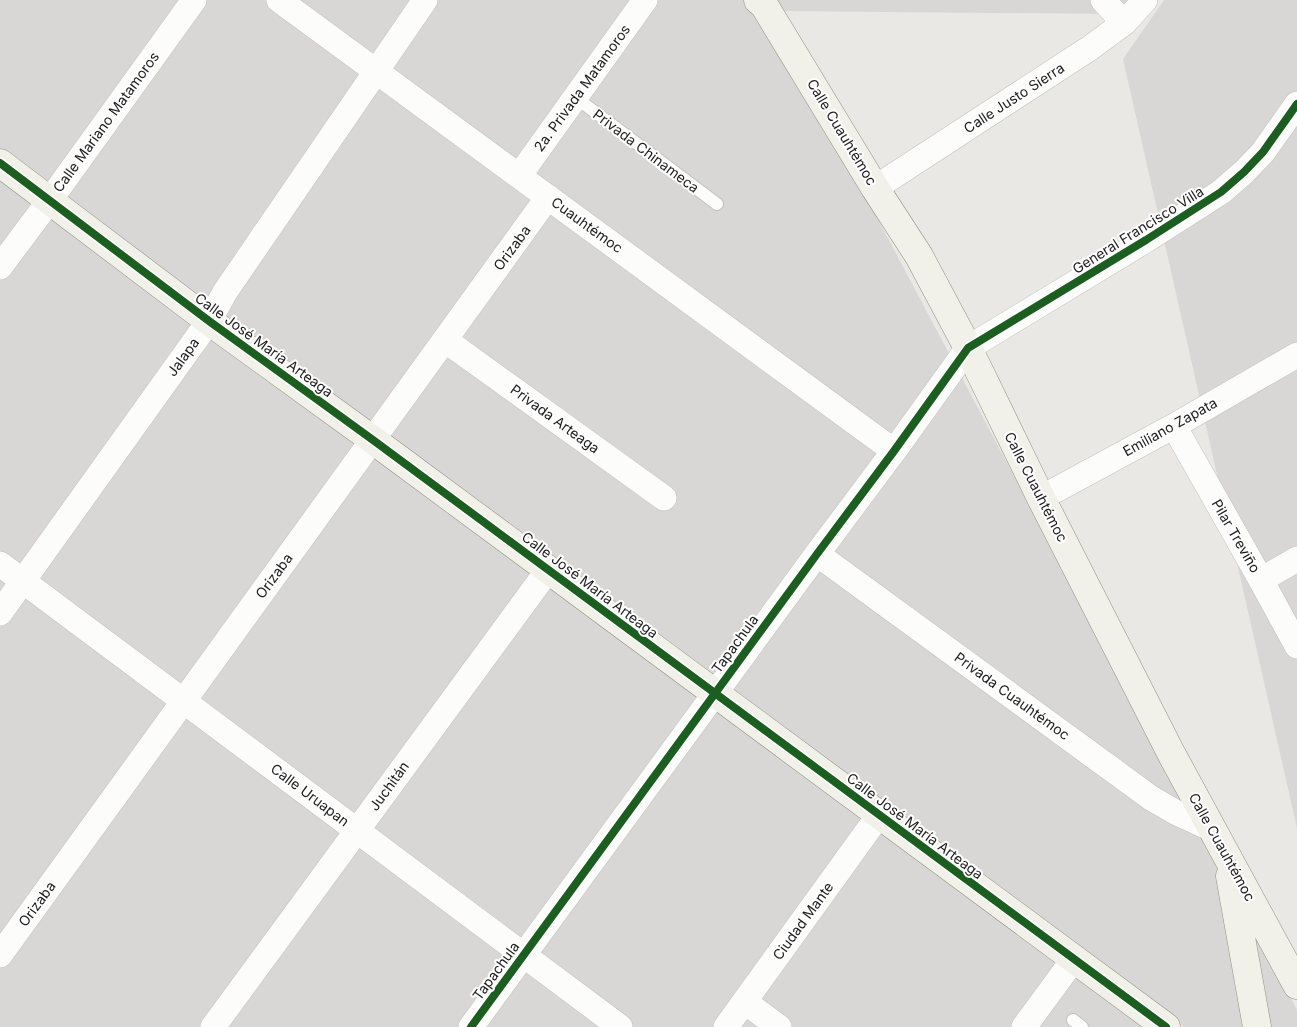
<svg xmlns="http://www.w3.org/2000/svg" width="1297" height="1027" font-family="Inter,sans-serif">
<style>
.residential{fill:#d8d7d5}
.lines{fill:none;stroke-linecap:round;stroke-linejoin:round}
.lane-casing{stroke:#c2c2c0;stroke-width:14}
.street-casing{stroke:#c2c2c0;stroke-width:26}
.secondary-casing{stroke:#8f917e;stroke-width:29}
.lane{stroke:#fcfcfb;stroke-width:12}
.street{stroke:#fcfcfb;stroke-width:25}
.secondary{stroke:#f1f1e9;stroke-width:28}
.cycleway-casing{stroke:#fff;stroke-width:11}
.cycleway{stroke:#1b5e20;stroke-width:8}
.labels{text-anchor:middle;stroke-width:4;stroke-linejoin:round;paint-order:stroke}
.street-label{font-size:14px;fill:#1b1b1b;stroke:#fff}
</style>
<rect width="100%" height="100%" fill="#e9e8e4"/>
<!-- residential -->
<path class="residential" d="M 0,0 L 751,0 L 777,29 L 1297,1010 L 1297,1027 L 1184,1027 L 0,156 Z
M 770,0 L 1128,0 L 1116,14 L 780,11 Z
M 1164,0 L 1297,0 L 1297,828 L 1123,59 Z
M 0,172 L 1166,1027 L 0,1027 Z"/>
<g class="lines">
<!-- lane casing -->
<g class="lane-casing">
<path id="lane" d="M 575,97 L 717,204
M 1073,1020 L 1082,1027"/>
</g>
<!-- street casing -->
<g class="street-casing">
<path id="street" d="M 279,0 L 894,451
M 1103,0 L 1124,23
M 519,176 L 645,0
M 875,188 L 1090,48 L 1124,23 L 1145,0
M 0,267 L 50,200 L 194,0
M 445,340 L 664,498
M 1174,426 L 1261,580 L 1297,646
M 1041,498 L 1174,426 L 1297,355
M 817,554 L 1151,798 L 1177,813 L 1212,829
M 0,564 L 620,1027
M 1261,580 L 1297,559
M 0,613 L 209,321 L 225,292 L 425,0
M 0,955 L 548,197
M 745,1002 L 779,1027
M 213,1027 L 548,570
M 471,1027 L 817,554 L 894,451 L 968,348 L 1146,240 L 1221,192 L 1244,172 L 1263,152 L 1297,104
M 726,1027 L 879,815
M 1024,1027 L 1074,959"/>
</g>
<!-- secondary casing -->
<g class="secondary-casing">
<path id="secondary" d="M 758,0 L 764,5 L 875,188 L 919,256 L 968,348 L 1041,498 L 1172,755 L 1297,985
M 0,163 L 209,321 L 373,440 L 1166,1027
M 1230,876 L 1257,1027"/>
</g>
<!-- lane -->
<use href="#lane" class="lane"/>
<!-- street -->
<use href="#street" class="street"/>
<!-- secondary -->
<use href="#secondary" class="secondary"/>
<!-- cycleway casing -->
<g class="cycleway-casing">
<path id="cycleway" d="M 0,163 L 209,321 L 373,440 L 1166,1027
M 471,1027 L 817,554 L 894,451 L 968,348 L 1146,240 L 1221,192 L 1244,172 L 1263,152 L 1297,104"/>
</g>
<!-- cycleway -->
<use href="#cycleway" class="cycleway"/>
</g>
<g class="labels">
<!-- street labels -->
<g class="street-label">
<text transform="translate(582 88) rotate(-54)" y="5">2a. Privada Matamoros</text>
<text transform="translate(1014 98) rotate(-33)" y="5">Calle Justo Sierra</text>
<text transform="translate(106 122) rotate(-54)" y="5">Calle Mariano Matamoros</text>
<text transform="translate(842 132) rotate(59)" y="5">Calle Cuauhtémoc</text>
<text transform="translate(646 151) rotate(37)" y="5">Privada Chinameca</text>
<text transform="translate(587 225) rotate(36)" y="5">Cuauhtémoc</text>
<text transform="translate(1138 230) rotate(-32)" y="5">General Francisco Villa</text>
<text transform="translate(512 248) rotate(-54)" y="5">Orizaba</text>
<text transform="translate(264 345) rotate(36)" y="5">Calle José María Arteaga</text>
<text transform="translate(183 357) rotate(-54)" y="5">Jalapa</text>
<text transform="translate(555 419) rotate(36)" y="5">Privada Arteaga</text>
<text transform="translate(1170 427) rotate(-29)" y="5">Emiliano Zapata</text>
<text transform="translate(1036 487) rotate(63)" y="5">Calle Cuauhtémoc</text>
<text transform="translate(1236 536) rotate(60)" y="5">Pilar Treviño</text>
<text transform="translate(274 576) rotate(-54)" y="5">Orizaba</text>
<text transform="translate(590 585) rotate(37)" y="5">Calle José María Arteaga</text>
<text transform="translate(735 644) rotate(-54)" y="5">Tapachula</text>
<text transform="translate(1012 696) rotate(36)" y="5">Privada Cuauhtémoc</text>
<text transform="translate(389 786) rotate(-54)" y="5">Juchitán</text>
<text transform="translate(310 795) rotate(37)" y="5">Calle Uruapan</text>
<text transform="translate(915 826) rotate(37)" y="5">Calle José María Arteaga</text>
<text transform="translate(1222 847) rotate(61)" y="5">Calle Cuauhtémoc</text>
<text transform="translate(37 904) rotate(-54)" y="5">Orizaba</text>
<text transform="translate(803 921) rotate(-54)" y="5">Ciudad Mante</text>
<text transform="translate(496 971) rotate(-54)" y="5">Tapachula</text>
</g>
</g>
</svg>
